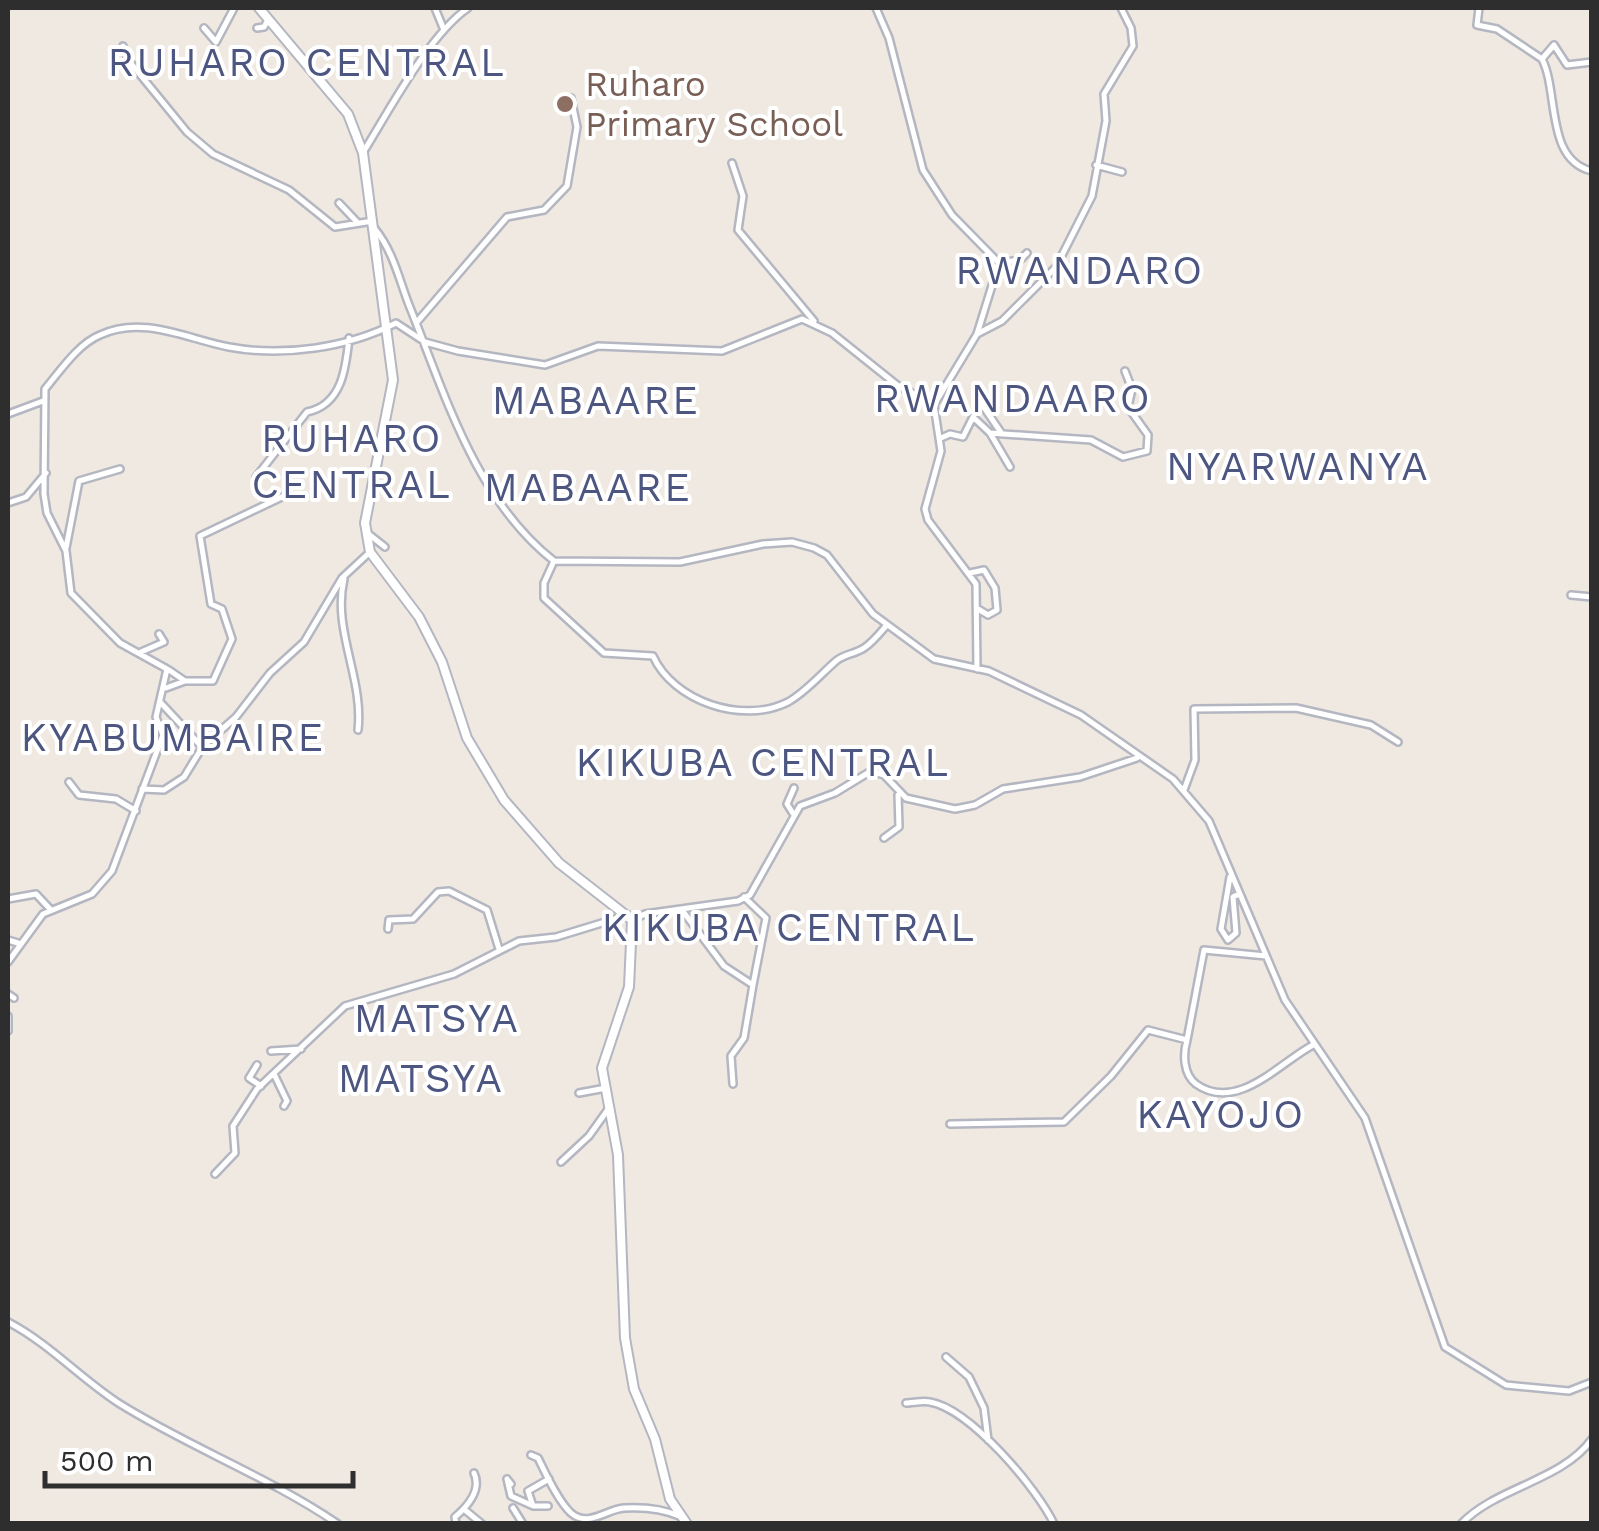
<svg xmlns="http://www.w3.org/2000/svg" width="1599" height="1531" font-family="'Work Sans',sans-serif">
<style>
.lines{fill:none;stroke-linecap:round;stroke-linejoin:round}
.street-casing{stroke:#b4b7c1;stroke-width:10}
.secondary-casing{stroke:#b4b7c1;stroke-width:12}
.street{stroke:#fff;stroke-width:5}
.secondary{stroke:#fff;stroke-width:8}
.education-dot{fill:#8d6e63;stroke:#fff;stroke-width:4}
.labels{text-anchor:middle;stroke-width:8;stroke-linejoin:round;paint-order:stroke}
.education-label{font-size:35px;fill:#785e54;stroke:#fff;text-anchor:start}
.quarter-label{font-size:40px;letter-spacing:2.5px;fill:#4d5680;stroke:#fff}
</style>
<rect width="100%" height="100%" fill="#efe9e1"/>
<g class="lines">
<!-- street casing -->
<g class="street-casing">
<path id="street" d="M 435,8 L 444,30
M 876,8 L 889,38 L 923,170 L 952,215 L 999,263 L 977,334 L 934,405
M 1479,8 L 1477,25 L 1497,29 L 1542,59 C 1559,92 1545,160 1592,171
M 204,28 L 216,42 L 234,8
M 257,28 L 264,27 L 268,20
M 123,46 L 129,61 L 187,132 L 213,154 L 289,190 L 335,227 L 373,221
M 1542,59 L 1554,45 L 1567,65 L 1592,62
M 364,151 C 390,109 429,35 468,8
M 732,163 L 743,196 L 738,230 L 814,321
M 1096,165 L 1122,172
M 339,203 L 357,222
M 375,229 C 393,251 399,279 409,305 C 445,394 475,499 554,561 L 680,562 L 763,544 L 792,542 L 814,548 L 827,555 L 873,614 L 934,659 L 989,671 L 1081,715 L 1173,779 L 1209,821 L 1285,1000 L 1365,1118 L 1445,1347 L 1506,1385 L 1569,1391 L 1592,1382
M 999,263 L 1020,260 L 1027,253
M 417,322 L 507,217 L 544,210 L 567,186 L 577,127 L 571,98
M 977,334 L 1002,321 L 1056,267 L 1092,196 L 1106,121 L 1104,94 L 1133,46 L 1131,28 L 1121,8
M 979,400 L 1002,434
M 8,414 L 43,401
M 990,433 L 1010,467
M 941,438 L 950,434 L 963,437 L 973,417 L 990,433 L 1091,440 L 1123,457 L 1147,451 L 1148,435 L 1128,407 L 1132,389 L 1125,371
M 256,477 L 307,412 C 342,405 346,368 349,338
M 8,503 L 26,497 L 46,473
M 366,532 L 385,547
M 66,548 L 79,481 L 120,469
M 554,561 L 544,583 L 544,598 L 604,653 L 653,656 C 673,701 742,725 788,702 C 806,692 821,674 836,661 C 844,654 855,654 864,648 C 872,643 880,633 886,626
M 970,573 L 984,570 L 995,588 L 997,610 L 988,615 L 978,609
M 344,579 C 332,630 364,679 358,730
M 1571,595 L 1592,597
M 141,652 L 164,642 L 159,634
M 169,670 L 185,681 L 213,681 L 232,639 L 222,609 L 211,604 L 200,536 L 286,495
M 166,688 L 185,681
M 161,703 L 202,747
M 69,782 L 79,795 L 116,799 L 136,811
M 794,788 L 787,804 L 794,815
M 142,789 L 164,790 L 184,777 L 203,746 L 236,717 L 270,673 L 304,642 L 342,578 L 370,552
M 1184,790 L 1195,760 L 1194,709 L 1296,708 L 1371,725 L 1398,742
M 884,838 L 899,827 L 898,795
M 1230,877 L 1221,929 L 1228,940 L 1236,933 L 1233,897 L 1239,894
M 744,897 L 766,918 L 753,985
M 8,899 L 36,894 L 50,909
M 682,910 L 724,966 L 753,985 L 744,1038 L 731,1056 L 733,1084
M 632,920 L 645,914 L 738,901 L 750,895 L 800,806 L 835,793 L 871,771 L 884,775 L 906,798 L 955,809 L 975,805 L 1003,789 L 1080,777 L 1137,758
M 388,929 L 389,920 L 413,919 L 438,892 L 449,891 L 487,910 L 499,949
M 8,940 L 18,943
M 8,962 L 43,914 L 92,894 L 112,871 L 163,735 L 156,717 L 167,669 L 120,643 L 71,593 L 66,551 L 47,513 L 44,494 L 45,389 C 60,371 78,344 100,335 C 143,315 187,339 229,347 C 283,357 347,348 396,323 L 425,342 L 458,351 L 545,365 L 598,346 L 722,351 L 802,319 L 832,333 L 897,385 L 934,405 L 941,451 L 925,509 L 928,520 L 976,584 L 977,669
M 8,994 L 14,998
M 8,1016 L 8,1031
M 1187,1040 C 1183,1054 1183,1074 1196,1084 C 1237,1113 1279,1063 1313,1045
M 271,1051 L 301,1049
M 257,1065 L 249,1078 L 261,1086
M 274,1074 L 287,1101 L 284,1106
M 579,1093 L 606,1088
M 950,1124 L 1064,1122 L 1111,1076 L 1148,1030 L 1187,1040 L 1204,950 L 1266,956
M 561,1162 L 589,1136 L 609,1108
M 215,1174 L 235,1153 L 233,1126 L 257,1089 L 345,1006 L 454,974 L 519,941 L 556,937 L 628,915
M 8,1322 C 50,1344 81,1379 120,1404 C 191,1448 269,1477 338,1524
M 946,1357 L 969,1377 L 984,1408 L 988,1440
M 906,1403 C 913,1403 923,1400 930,1402 C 970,1409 1037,1488 1054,1524
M 531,1455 L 538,1458 C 546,1474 558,1501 571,1513 C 588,1528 607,1509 624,1508 C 642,1507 663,1509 679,1516
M 511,1484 L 507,1479 L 511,1496 L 531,1505
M 548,1506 L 533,1506 L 528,1491 L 549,1479
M 513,1508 L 523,1524
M 465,1510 L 482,1524
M 456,1524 L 455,1517 C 467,1507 482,1490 474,1473
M 1461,1524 C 1496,1487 1562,1481 1592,1439"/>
</g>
<!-- secondary casing -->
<g class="secondary-casing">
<path id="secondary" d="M 259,8 L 348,114 L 363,153 L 393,380 L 365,523 L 370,552 L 419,617 L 442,662 L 467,738 L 504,800 L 559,863 L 632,920 L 629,987 L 602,1068 L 618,1155 L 625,1338 L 634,1389 L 655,1439 L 670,1499 L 687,1524"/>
</g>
<!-- street -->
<use href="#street" class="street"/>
<!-- secondary -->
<use href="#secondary" class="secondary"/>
</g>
<!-- markers -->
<circle class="education-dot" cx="565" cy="104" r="10"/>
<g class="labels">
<!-- education labels -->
<g class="education-label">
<text x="585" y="96">Ruharo<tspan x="585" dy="40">Primary School</tspan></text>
</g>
<!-- quarter labels -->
<g class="quarter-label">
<text x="307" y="76">RUHARO CENTRAL</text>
<text x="1080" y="284">RWANDARO</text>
<text x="1013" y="412">RWANDAARO</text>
<text x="596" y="414">MABAARE</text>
<text x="352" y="452">RUHARO<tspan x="352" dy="46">CENTRAL</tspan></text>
<text x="1298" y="480">NYARWANYA</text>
<text x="588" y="501">MABAARE</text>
<text x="173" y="751">KYABUMBAIRE</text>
<text x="763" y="776">KIKUBA CENTRAL</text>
<text x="789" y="941">KIKUBA CENTRAL</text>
<text x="437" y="1032">MATSYA</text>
<text x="421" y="1092">MATSYA</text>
<text x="1221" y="1128">KAYOJO</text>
</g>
</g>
<!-- border -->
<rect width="1599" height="1531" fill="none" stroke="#2e2e2e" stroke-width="20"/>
<!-- scale -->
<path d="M45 1471v15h308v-15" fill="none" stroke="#2e2e2e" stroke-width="5"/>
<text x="60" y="1471" font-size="30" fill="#2e2e2e" stroke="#ffffff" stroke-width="8" paint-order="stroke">500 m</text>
</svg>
